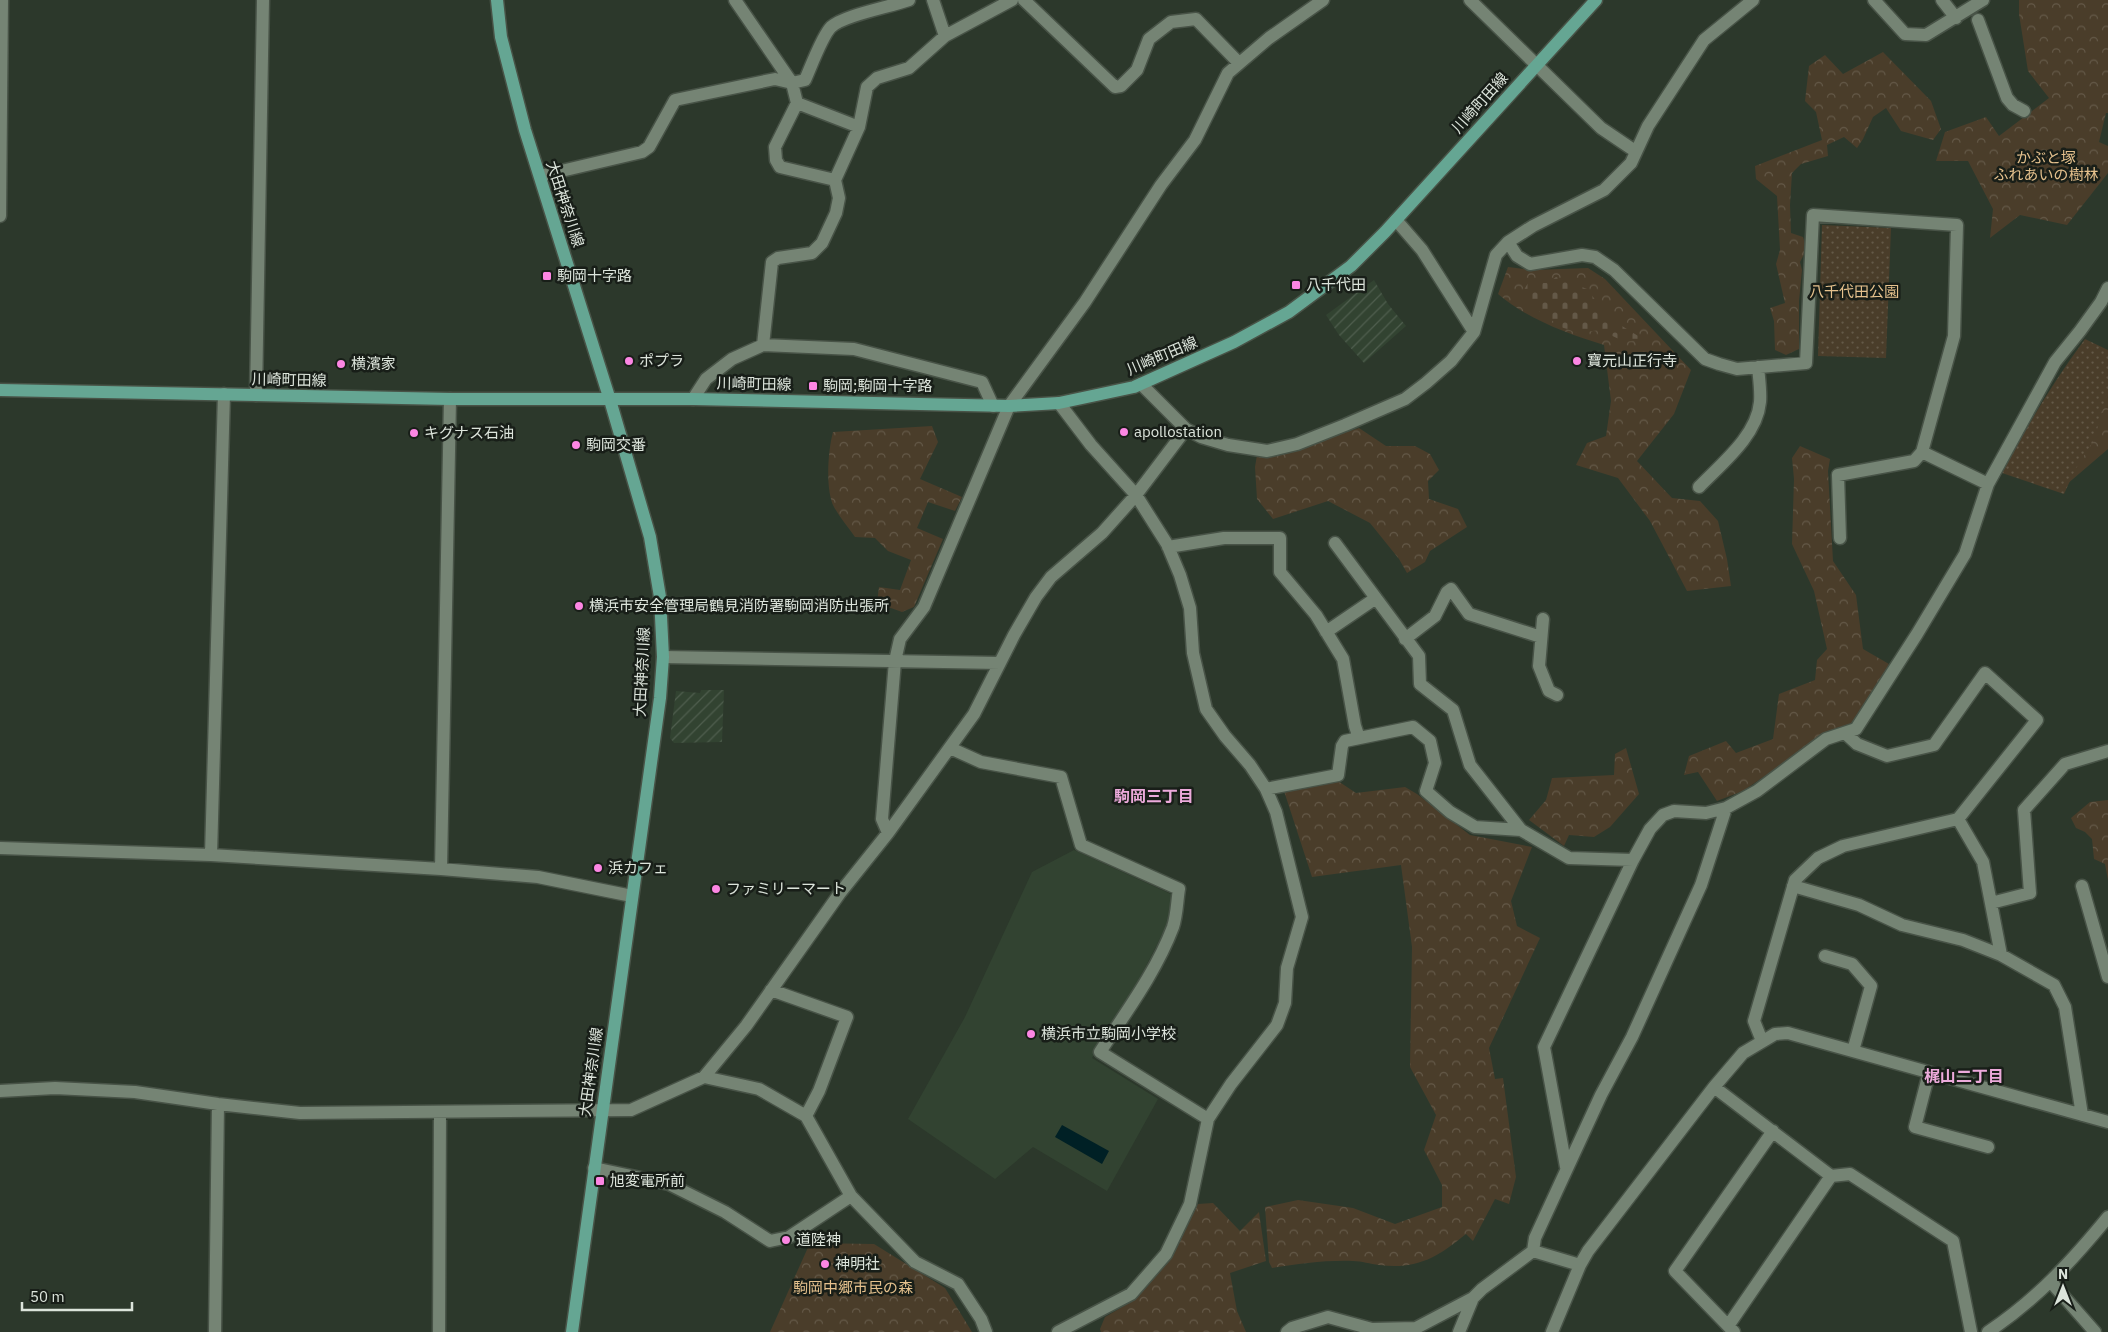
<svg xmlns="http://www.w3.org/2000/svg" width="2108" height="1332" font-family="'IBM Plex Sans','Noto Sans JP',sans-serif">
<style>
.built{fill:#324331}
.industrial{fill:url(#industrial-furrows)}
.forest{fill:url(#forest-crowns)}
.cemetery{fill:url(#cemetery-stones)}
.park{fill:url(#park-dots)}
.water{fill:#002025}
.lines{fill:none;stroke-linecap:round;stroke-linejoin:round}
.minor-casing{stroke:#485347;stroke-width:15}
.major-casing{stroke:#485347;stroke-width:15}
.minor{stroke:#758474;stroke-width:12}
.major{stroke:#65a693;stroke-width:12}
.poi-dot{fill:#fc86e3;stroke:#181e18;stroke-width:2}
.labels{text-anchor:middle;stroke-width:5;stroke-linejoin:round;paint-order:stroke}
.street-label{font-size:15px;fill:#dce4db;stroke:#181e18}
.park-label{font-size:15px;fill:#e5c18d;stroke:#181e18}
.poi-label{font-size:15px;fill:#dce4db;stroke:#181e18;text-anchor:start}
.neighbourhood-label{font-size:16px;font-weight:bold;fill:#ecaadb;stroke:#181e18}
</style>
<defs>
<pattern id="industrial-furrows" width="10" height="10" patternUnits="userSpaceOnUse" patternTransform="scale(1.25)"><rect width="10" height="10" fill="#324331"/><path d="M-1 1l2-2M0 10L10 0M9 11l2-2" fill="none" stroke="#4f5e4e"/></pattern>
<pattern id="forest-crowns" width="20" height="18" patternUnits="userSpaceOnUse" patternTransform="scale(1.25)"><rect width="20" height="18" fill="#4a3d2a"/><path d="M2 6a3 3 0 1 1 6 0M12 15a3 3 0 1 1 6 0" fill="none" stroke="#645948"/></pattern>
<pattern id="cemetery-stones" width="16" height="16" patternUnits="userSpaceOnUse" patternTransform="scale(1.25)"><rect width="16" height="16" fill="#4a3d2a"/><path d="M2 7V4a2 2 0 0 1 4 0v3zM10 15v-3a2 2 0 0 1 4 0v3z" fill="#645948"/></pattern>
<pattern id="park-dots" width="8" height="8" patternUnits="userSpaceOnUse" patternTransform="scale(1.25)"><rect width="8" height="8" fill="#4a3d2a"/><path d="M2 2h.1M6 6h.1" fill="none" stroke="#645948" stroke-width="1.8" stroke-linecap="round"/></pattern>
</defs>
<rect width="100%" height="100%" fill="#2c382b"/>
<!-- built -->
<path class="built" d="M 1074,850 L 1173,895 L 1167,925 L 1131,995 L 1092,1058 L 1158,1099 L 1107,1191 L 1033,1147 L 995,1179 L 908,1119 L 965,1017 L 1032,872 Z"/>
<!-- industrial -->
<path class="industrial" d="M 1374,280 L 1388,304 L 1406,326 L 1364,363 L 1339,335 L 1326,315 Z
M 701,690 L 724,690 L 722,742 L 674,743 L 670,738 L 676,691 L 700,693 Z"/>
<!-- forest -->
<path class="forest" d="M 2019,0 L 2108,0 L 2108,113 L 2106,113 L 2099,142 L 2108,146 L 2108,173 L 2067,225 L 2020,215 L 1990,238 L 1993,209 L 1968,161 L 1936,161 L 1945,132 L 1986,117 L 1999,136 L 2049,98 L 2028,71 L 2019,14 Z
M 1883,52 L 1931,101 L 1941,129 L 1933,140 L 1901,131 L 1886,108 L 1873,117 L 1863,139 L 1857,148 L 1844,137 L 1827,145 L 1828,156 L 1801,164 L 1792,173 L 1790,205 L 1791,233 L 1803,237 L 1807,249 L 1800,262 L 1802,270 L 1799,301 L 1799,349 L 1786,355 L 1775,350 L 1774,321 L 1770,308 L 1785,303 L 1776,264 L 1780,250 L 1777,196 L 1756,179 L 1755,166 L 1822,140 L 1816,112 L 1805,101 L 1809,66 L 1825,55 L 1843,74 Z
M 1508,267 L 1533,270 L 1588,268 L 1605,279 L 1691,370 L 1674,414 L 1637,461 L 1672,498 L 1700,501 L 1718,521 L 1727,559 L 1731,586 L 1687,591 L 1650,521 L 1618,478 L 1576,465 L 1587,443 L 1606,436 L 1611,401 L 1604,345 C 1568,334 1527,319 1498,294 Z
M 2108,368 L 2108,449 L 2066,485 Z
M 932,426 L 938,442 L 920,479 L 962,497 L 955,511 L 928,502 L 917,528 L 943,539 L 914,607 L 902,612 L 877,603 L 879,587 L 900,590 L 911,560 L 888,551 L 875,538 L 855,537 C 848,527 840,518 834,507 C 825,490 828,450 833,432 Z
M 1359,428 L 1386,446 L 1415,446 L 1430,454 L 1439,470 L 1428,481 L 1429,499 L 1458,509 L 1467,527 L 1430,551 L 1425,562 L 1407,573 L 1399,559 L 1370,523 L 1328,501 L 1273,519 L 1257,499 L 1255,467 L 1257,455 L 1270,457 Z
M 1800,446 L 1830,459 L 1828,471 L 1833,561 L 1856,595 L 1863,649 L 1889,664 L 1856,721 L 1824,735 L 1743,791 L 1717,801 L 1698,772 L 1684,775 L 1689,756 L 1726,741 L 1736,753 L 1773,739 L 1779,694 L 1815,680 L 1817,660 L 1827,649 L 1814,591 L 1792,544 L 1794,479 L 1792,458 Z
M 1626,748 L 1639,794 L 1610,827 L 1594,837 L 1569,835 L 1564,846 L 1529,820 L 1546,800 L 1552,778 L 1614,775 L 1615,754 Z
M 1338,781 L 1356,793 L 1405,787 L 1417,794 L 1470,835 L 1532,847 L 1511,901 L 1517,926 L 1540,938 L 1489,1048 L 1495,1079 L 1503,1078 L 1516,1177 L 1509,1204 L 1495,1199 L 1473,1241 L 1466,1234 C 1438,1257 1417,1270 1379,1265 C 1370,1264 1362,1261 1353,1261 C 1325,1260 1299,1264 1272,1268 L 1269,1262 L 1265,1207 L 1298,1200 L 1353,1208 L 1395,1224 L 1442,1207 L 1442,1185 L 1424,1150 L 1436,1115 L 1410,1067 L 1412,947 L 1401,865 L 1312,877 L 1284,791 Z
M 2108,800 L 2108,880 L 2105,864 L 2094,859 L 2092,839 L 2085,832 L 2076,828 L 2071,818 L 2090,802 Z
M 1213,1203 L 1240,1231 L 1259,1212 L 1266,1261 L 1230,1273 L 1237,1311 L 1246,1332 L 1101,1332 L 1100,1329 L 1105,1317 L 1136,1299 L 1172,1258 L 1198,1204 Z
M 810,1243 L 874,1244 L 945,1288 L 972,1332 L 770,1332 Z"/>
<!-- cemetery -->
<path class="cemetery" d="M 1556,277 L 1587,289 L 1609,318 L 1643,339 L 1625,342 L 1600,330 L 1578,333 L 1561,327 L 1520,297 L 1528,283 L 1548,283 Z"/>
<!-- park -->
<path class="park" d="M 1822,225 L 1891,228 L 1886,358 L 1818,356 Z
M 2085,339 L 2108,350 L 2108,391 L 2094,440 L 2075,470 L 2064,494 L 2002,473 C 2027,426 2053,382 2085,339 Z"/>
<!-- water -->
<path class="water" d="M 1062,1125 L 1109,1151 L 1102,1164 L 1055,1137 Z"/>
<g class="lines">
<!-- minor casing -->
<g class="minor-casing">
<path id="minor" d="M 735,0 L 792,83 L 797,103 L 859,127
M 933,0 L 945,36
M 1024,0 L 1115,87 L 1121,86 L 1137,70 L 1149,39 L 1171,22 L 1196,19 L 1238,62
M 1470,0 L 1601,128 L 1635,151
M 1874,0 L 1905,34 L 1926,35 L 1983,0
M 1942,0 L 1956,18
M 1978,20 L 2007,98 L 2013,105 L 2024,111
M 797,103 L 775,147 L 776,160 L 780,167 L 835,180
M 540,176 L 642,152 L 649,147 L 675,100 L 775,79 L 792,83 L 805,80 C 811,67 822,36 831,27 C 844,15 890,7 909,0
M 0,216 L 2,0
M 1396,220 L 1422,250 L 1474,332
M 1508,242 L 1517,256 L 1530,264 L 1582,255 L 1595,257 L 1614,270 L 1705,359 L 1719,364 L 1737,369 L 1806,363 L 1813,215 L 1957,225 L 1954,336 L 1922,452 L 1988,484
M 763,345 L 772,262 L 778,258 L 812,253 L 822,243 L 836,213 L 839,198 L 835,180 L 859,127 L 867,87 L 877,78 L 909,68 L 945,36 L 1012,0
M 256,395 L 263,0
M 693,399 L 706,379 L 732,359 L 763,345 L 854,349 L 982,382 L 993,406
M 1186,429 L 1201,437 L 1228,445 L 1267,451 L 1297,444 L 1345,425 L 1405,399 L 1426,383 L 1451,361 L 1474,332 L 1496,255 L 1508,242 L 1533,226 L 1604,190 L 1631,163 L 1648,126 L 1704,40 L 1753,0
M 1699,487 C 1721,464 1757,436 1760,402 C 1761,391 1759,378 1758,367
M 1840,538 L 1838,475 L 1914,461 L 1922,452
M 1335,543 L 1419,656 L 1420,684 L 1453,710 L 1470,765 L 1521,830
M 1168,547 L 1224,538 L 1280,538 L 1280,572 L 1316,615 L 1343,659 L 1355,726 L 1359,738
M 1543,619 L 1539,666 L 1549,691 L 1557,695
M 1326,632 L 1376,598
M 1405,639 L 1435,616 L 1447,592 L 1451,589 L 1469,614 L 1541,637
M 663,657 L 1000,663
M 950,748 L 981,762 L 1061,777 L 1081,845 L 1179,889 C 1177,901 1177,915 1173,927 C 1156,972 1126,1012 1100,1052 L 1208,1119
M 1266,789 L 1338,775 L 1342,746 L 1345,741 L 1413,727 L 1430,741 L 1435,763 L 1426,791 L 1450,812 L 1475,827 L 1521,830 L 1569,858 L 1633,860
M 1958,819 L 1983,862 L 2001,955 L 2054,985 L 2065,1007 L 2082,1115
M 888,833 L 882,819 L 895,661 L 900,639 L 924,607 L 1009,406 L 1085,302 L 1161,185 L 1195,140 L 1228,73 L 1269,38 L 1323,0
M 0,848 L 211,855 L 441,869 L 538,877 L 632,896
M 211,855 L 224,394
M 441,869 L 450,399
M 1793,886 L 1859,905 L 1902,925 L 1963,940 L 2001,955
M 2082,886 L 2108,977
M 1991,903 L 2030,893 L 2024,810 L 2065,764 L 2108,751
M 1825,956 L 1852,964 L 1871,986 L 1853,1051
M 771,990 L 847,1017 L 819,1091 L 806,1116
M 1762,1041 L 1754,1021 L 1795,880 L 1818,858 L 1843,846 L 1958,819 L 2037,720 L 1985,673 L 1934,745 L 1887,756 L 1857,744 L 1845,733
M 1929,1073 L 1915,1127 L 1988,1147
M 704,1077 L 759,1089 L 806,1116 L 851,1196 L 915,1262 L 958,1284 L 981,1319 L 986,1332
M 1714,1087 L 1831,1176 L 1850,1174 L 1953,1241 L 1971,1332
M 0,1091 L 55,1088 L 135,1092 L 218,1104 L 300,1113 L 631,1110 L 704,1077 L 746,1026 L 840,893 L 888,833 L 974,714 L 1014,635 L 1036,597 L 1051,577 L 1102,533 L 1136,495 L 1186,429 L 1141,384
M 1566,1167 L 1544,1047 L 1633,860 L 1650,829 L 1663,815 L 1674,811 L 1706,813 L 1726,808 L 1757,791 L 1826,739 L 1856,729 L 1917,634 L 1965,554 L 1988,484 L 2055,362 L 2080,331 L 2101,302 L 2108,288
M 594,1168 L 669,1184 L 725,1212 L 770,1241 L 789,1237 L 851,1196
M 1533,1251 L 1580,1265
M 2051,1282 L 2095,1332
M 1728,1326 L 1831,1176
M 215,1332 L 218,1104
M 439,1332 L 440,1113
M 1058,1332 L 1131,1294 L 1166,1254 L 1190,1204 L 1208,1119 L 1231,1084 L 1277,1025 L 1285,1003 L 1287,968 L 1302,917 L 1276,812 L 1266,789 L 1250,765 L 1225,736 L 1206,709 L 1193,653 L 1190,608 L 1180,575 L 1167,544 L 1136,495 L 1091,445 L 1059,403
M 1287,1332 L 1292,1328 L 1328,1317 L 1372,1329 L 1416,1328 L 1473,1298 L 1482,1289 L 1533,1251 L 1535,1238 L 1601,1095 L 1632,1037 L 1701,885 L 1726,808
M 1459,1332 L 1473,1298
M 1552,1332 L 1580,1265 L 1588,1251 L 1714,1087 L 1743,1053 L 1775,1034 L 1788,1033 L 2108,1122
M 1734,1332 L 1675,1271 L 1773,1131
M 1988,1332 C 2037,1299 2071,1262 2108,1217"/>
</g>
<!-- major casing -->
<g class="major-casing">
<path id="major" d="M 497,0 L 501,37 L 525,130 L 610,400 L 650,537 L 660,597 L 663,657 L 660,698 L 572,1332
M 0,390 L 450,399 L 693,399 L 1009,406 L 1059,403 L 1134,387 L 1234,342 L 1289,312 L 1351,266 L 1385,232 L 1596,0"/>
</g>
<!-- minor -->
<use href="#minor" class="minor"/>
<!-- major -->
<use href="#major" class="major"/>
</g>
<!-- markers -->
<g class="poi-dot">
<rect x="542" y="271" width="10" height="10" rx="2.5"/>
<rect x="1291" y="280" width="10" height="10" rx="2.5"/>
<circle cx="629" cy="361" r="5"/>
<circle cx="1577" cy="361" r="5"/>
<circle cx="341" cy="364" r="5"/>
<rect x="808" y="381" width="10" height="10" rx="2.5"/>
<circle cx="1124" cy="432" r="5"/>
<circle cx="414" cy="433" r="5"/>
<circle cx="576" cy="445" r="5"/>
<circle cx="579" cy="606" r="5"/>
<circle cx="598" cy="868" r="5"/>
<circle cx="716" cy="889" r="5"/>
<circle cx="1031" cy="1034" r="5"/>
<rect x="595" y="1176" width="10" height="10" rx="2.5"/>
<circle cx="786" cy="1240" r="5"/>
<circle cx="825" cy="1264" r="5"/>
</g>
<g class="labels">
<!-- street labels -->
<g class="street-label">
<text transform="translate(1480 103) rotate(-48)" y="5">川崎町田線</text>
<text transform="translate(565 204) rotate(72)" y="5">大田神奈川線</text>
<text transform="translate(1162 356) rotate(-23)" y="5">川崎町田線</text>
<text transform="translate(289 380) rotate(1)" y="5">川崎町田線</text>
<text transform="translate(754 384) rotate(1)" y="5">川崎町田線</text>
<text transform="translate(642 672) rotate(-87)" y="5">大田神奈川線</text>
<text transform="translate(591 1072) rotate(-82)" y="5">大田神奈川線</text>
</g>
<!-- park labels -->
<g class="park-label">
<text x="2046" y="163">かぶと塚<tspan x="2046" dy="17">ふれあいの樹林</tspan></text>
<text x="1854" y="297">八千代田公園</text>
<text x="853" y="1293">駒岡中郷市民の森</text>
</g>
<!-- poi labels -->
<g class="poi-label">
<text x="557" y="281">駒岡十字路</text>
<text x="1306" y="290">八千代田</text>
<text x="639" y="366">ポプラ</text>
<text x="1587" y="366">寶元山正行寺</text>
<text x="351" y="369">横濱家</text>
<text x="823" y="391">駒岡;駒岡十字路</text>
<text x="1134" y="437">apollostation</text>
<text x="424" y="438">キグナス石油</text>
<text x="586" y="450">駒岡交番</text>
<text x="589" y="611">横浜市安全管理局鶴見消防署駒岡消防出張所</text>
<text x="608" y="873">浜カフェ</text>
<text x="726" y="894">ファミリーマート</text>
<text x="1041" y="1039">横浜市立駒岡小学校</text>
<text x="610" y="1186">旭変電所前</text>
<text x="796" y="1245">道陸神</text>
<text x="835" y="1269">神明社</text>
</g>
<!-- neighbourhood labels -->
<g class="neighbourhood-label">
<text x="1154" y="802">駒岡三丁目</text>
<text x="1964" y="1082">梶山二丁目</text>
</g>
</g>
<!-- north arrow -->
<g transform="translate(2063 1287)" stroke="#181e18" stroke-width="4" paint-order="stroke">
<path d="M0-4L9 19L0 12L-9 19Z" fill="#dce4db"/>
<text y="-8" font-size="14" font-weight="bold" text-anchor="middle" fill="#dce4db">N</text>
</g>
<!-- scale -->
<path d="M22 1302v8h110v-8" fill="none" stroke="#dce4db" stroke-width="2.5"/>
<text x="30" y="1302" font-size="15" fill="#dce4db" stroke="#181e18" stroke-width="4" paint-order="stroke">50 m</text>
</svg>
